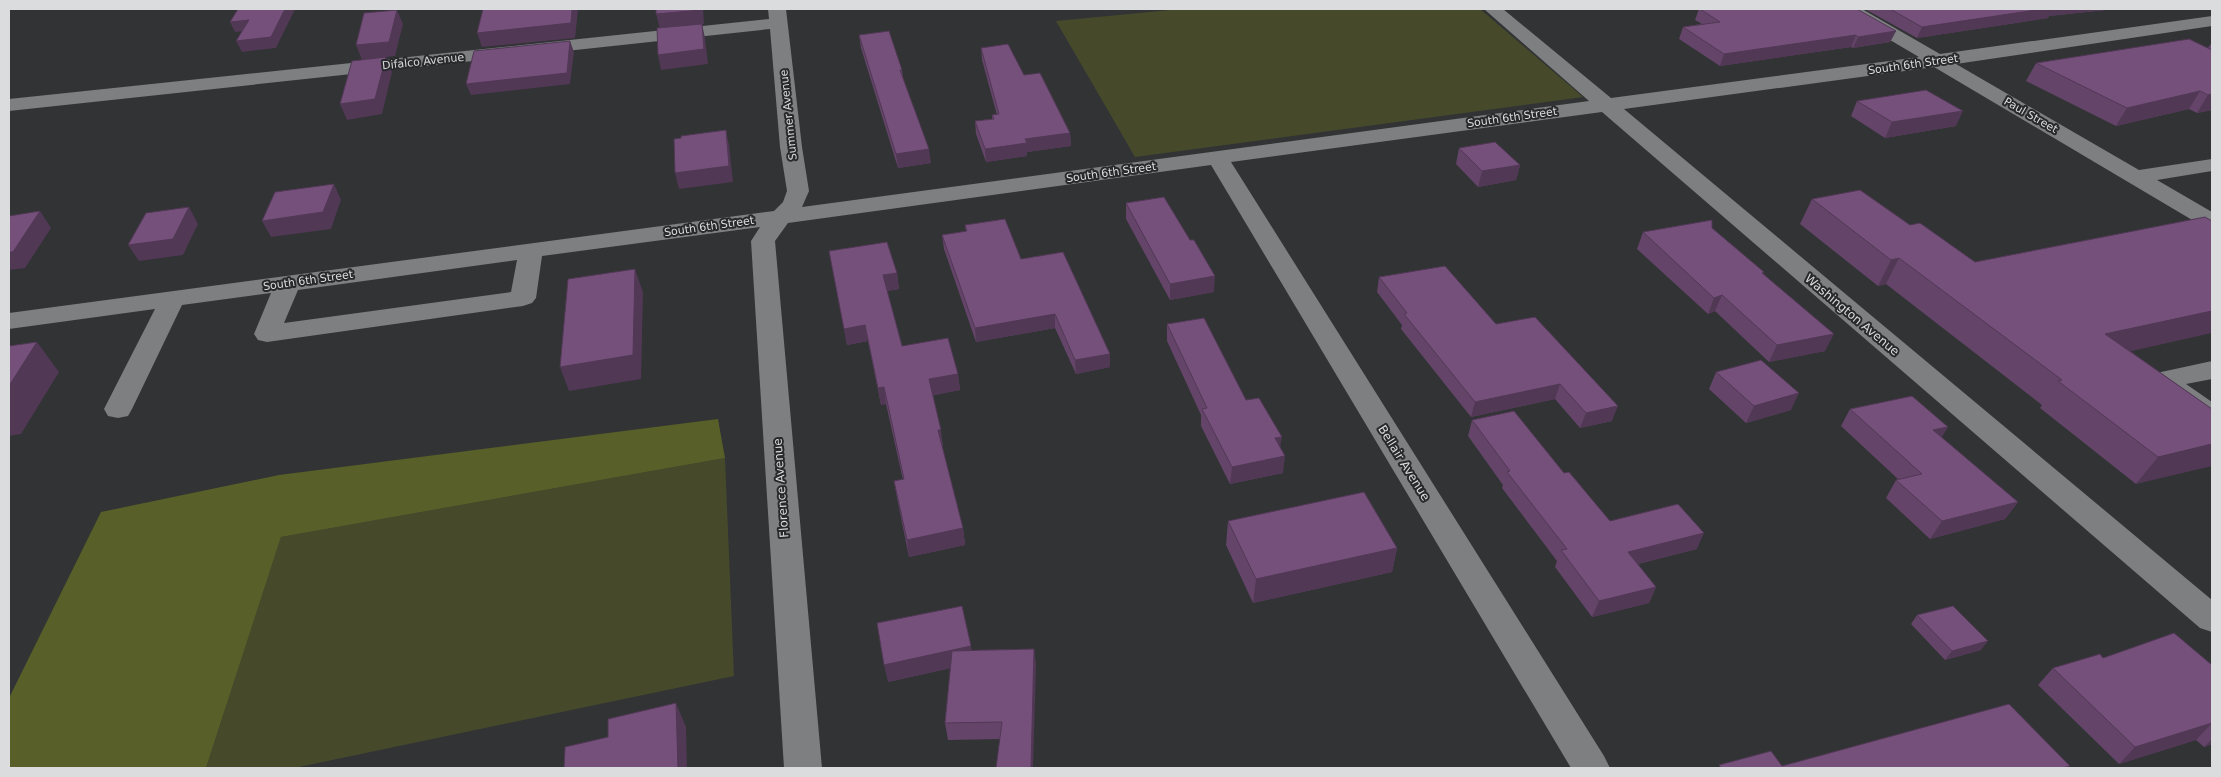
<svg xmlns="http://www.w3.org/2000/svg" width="2221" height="777" font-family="'DejaVu Sans',sans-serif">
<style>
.green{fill:#464a2b}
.forest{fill:#585f28}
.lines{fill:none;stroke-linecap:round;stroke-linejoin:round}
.minor{fill:#7d7f81;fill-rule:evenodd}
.wall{fill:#644569}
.shaded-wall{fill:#513855}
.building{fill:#74507a;stroke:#513855}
.labels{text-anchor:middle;stroke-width:4;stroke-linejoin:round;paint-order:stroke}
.far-street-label{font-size:11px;fill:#dadcdd;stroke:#27292b}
.street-label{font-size:12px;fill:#dadcdd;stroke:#27292b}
</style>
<rect width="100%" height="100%" fill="#313335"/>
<!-- green -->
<path class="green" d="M 1181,9 L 1480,9 L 1583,97 L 1135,157 L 1056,21 Z
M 725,458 L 734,676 L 294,768 L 206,768 L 281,537 Z"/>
<!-- forest -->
<path class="forest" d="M 718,419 L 725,458 L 281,537 L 206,768 L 9,768 L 9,698 L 101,512 L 279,475 Z"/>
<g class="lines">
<!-- minor -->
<path class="minor" d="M 768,9 L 786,9 L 802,147 L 809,191 L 802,207 L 1589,101 L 1484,9 L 1503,9 L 1611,98 L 1919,57 L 1844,13 L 1841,9 L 1862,9 L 1940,54 L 2212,16 L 2212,26 L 1956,64 L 2139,170 L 2212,159 L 2212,171 L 2157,180 L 2212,212 L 2212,229 L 2204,227 L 1934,67 L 1624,109 L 2212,600 L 2212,632 L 2200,628 L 1602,112 L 1231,162 L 1604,756 L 1610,768 L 1571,768 L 1211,165 L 788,223 L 775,241 L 822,768 L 784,768 L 751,241 L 760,227 L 542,256 L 536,298 L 532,303 L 523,306 L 267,342 L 258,340 L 254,334 L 271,293 L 182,305 L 132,409 L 128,416 L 118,418 L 108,416 L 104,409 L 155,309 L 9,329 L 9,313 L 774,211 L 783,202 L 787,191 L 780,147 L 770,29 L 9,111 L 9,99 L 769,19 ZM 517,260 L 511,292 L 284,323 L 298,290 Z
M 2212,361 L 2212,379 L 2186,384 L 2212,402 L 2212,425 L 2202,423 L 2152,386 L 2148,380 L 2152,374 Z"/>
</g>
<!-- wall -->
<path class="wall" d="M 1699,9 L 1896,31 L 1890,42 L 1853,48 L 1851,47 L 1720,66 L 1679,39 L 1683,27 L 1702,24 L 1695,20 Z
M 1865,9 L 2115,9 L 2049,16 L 2048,18 L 1917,38 Z
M 859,35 L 902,70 L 903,78 L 931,163 L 898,168 L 861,48 Z
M 2212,42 L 2212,110 L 2197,113 L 2189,109 L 2116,126 L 2026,81 L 2036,63 L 2208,48 Z
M 981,48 L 1024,75 L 1070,133 L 1071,146 L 1027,152 L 1027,156 L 986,162 L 976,134 L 975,121 L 992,119 L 992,115 L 997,115 L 982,60 Z
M 1857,101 L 1956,126 L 1885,138 L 1851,116 Z
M 1459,148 L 1520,165 L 1516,180 L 1478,187 L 1456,164 Z
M 1812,199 L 1910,225 L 2130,351 L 2212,409 L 2136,484 L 2040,408 L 2042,405 L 1886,284 L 1878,286 L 1800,224 Z
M 1126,203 L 1214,292 L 1170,300 L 1126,219 Z
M 965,225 L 1021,259 L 1110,367 L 1076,374 L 1055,328 L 976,342 L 944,249 L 942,235 L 966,232 Z
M 1712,228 L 1764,274 L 1825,351 L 1769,362 L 1715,311 L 1708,314 L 1637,249 L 1643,232 Z
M 829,251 L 897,273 L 899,289 L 887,291 L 902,346 L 958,374 L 960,390 L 933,395 L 943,446 L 942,446 L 963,528 L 965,545 L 909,557 L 897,498 L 894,481 L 903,480 L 886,404 L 881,405 L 868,341 L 847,345 Z
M 1379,277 L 1496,324 L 1612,421 L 1580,428 L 1555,399 L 1471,417 L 1401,329 L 1402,325 L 1377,292 Z
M 1167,324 L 1246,400 L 1280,447 L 1283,473 L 1230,484 L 1201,426 L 1201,415 L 1167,341 Z
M 1716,372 L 1791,410 L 1746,423 L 1709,389 Z
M 1850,409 L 1942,438 L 2018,502 L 2005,519 L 1930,539 L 1886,498 L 1896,480 L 1899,480 L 1841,426 Z
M 1472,420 L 1564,473 L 1610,521 L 1697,549 L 1638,564 L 1656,587 L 1649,603 L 1592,617 L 1555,567 L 1557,561 L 1502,488 L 1503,485 L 1468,436 Z
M 1228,521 L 1397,548 L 1392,572 L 1253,603 L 1226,545 Z
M 1917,615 L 1981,650 L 1945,660 L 1911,624 Z
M 1034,649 L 1036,667 L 1000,739 L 948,740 L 945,723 L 951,668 L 888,682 L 972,650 Z
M 2103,658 L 2212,665 L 2212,744 L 2204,747 L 2196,740 L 2119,764 L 2038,685 L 2053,668 Z"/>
<!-- shaded-wall -->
<path class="shaded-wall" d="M 285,9 L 295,9 L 276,48 L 242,52 L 236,41 Z
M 572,9 L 578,9 L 578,10 L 575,38 L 482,47 L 477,33 Z
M 703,9 L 704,24 L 702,24 L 705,38 L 708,64 L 661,70 L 658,55 L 660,29 L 656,14 Z
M 2043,9 L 2115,9 L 2049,16 L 2048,18 L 1917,38 L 1922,27 Z
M 397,10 L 403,24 L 395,56 L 386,57 L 392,72 L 382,114 L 347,120 L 340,104 L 362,60 L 356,45 Z
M 249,20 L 254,30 L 235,32 L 230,22 Z
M 1896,31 L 1890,42 L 1853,48 L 1858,37 Z
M 1856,35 L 1851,47 L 1720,66 L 1724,54 Z
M 570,41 L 574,52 L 570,84 L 471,95 L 466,84 Z
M 2200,91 L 2189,109 L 2116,126 L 2127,108 Z
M 2212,94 L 2212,110 L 2197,113 L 2208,95 Z
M 1963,111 L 1956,126 L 1885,138 L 1892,122 Z
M 726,130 L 729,145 L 733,182 L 679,189 L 675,173 Z
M 1070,133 L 1071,146 L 1027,152 L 1027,156 L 986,162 L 985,149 L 1025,139 Z
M 929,149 L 931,163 L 898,168 L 896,154 Z
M 1520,165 L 1516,180 L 1478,187 L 1482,171 Z
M 334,184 L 341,200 L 331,229 L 271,237 L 262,221 Z
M 189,207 L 198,224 L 183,255 L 139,261 L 128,245 Z
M 40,211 L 51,228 L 25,268 L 9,270 L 9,252 Z
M 1899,258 L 1886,284 L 1878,286 L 1891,260 Z
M 635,269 L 643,292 L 641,379 L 569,391 L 560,367 Z
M 897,273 L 899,289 L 886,291 L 883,275 Z
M 1215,276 L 1214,292 L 1170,300 L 1170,284 Z
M 1722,295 L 1715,311 L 1708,314 L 1714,298 Z
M 2212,311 L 2212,333 L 2087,361 L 2105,334 Z
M 1055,314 L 1055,328 L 976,342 L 975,328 Z
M 865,325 L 868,341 L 847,345 L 844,329 Z
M 1834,334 L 1825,351 L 1769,362 L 1777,345 Z
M 37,342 L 59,372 L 21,434 L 9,436 L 9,386 Z
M 1110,354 L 1110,367 L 1076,374 L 1075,360 Z
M 958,374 L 960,390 L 931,396 L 929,379 Z
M 1560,384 L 1555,399 L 1471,417 L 1475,402 Z
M 884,387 L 886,404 L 881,405 L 878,388 Z
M 1799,393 L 1791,410 L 1746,423 L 1754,406 Z
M 1618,406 L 1612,421 L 1580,428 L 1586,413 Z
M 1948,427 L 1938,444 L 1933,430 Z
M 938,430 L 941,430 L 943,446 L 940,447 Z
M 1282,437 L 1279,454 L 1275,438 Z
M 2212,444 L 2212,466 L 2136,484 L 2158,457 Z
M 1285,456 L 1283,473 L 1230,484 L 1232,467 Z
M 2018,502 L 2005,519 L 1930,539 L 1942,521 Z
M 963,528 L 965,545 L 909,557 L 907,540 Z
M 1704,533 L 1697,549 L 1621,568 L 1628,552 Z
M 1397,548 L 1392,572 L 1253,603 L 1256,579 Z
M 1656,587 L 1649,603 L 1592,617 L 1599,601 Z
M 1988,641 L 1981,650 L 1945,660 L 1952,651 Z
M 971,646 L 973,663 L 888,682 L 884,665 Z
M 1034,649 L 1036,667 L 1033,768 L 1031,768 Z
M 676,703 L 686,727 L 687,768 L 678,768 Z
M 2212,723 L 2196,740 L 2119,764 L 2135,747 Z
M 2212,739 L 2212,744 L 2204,747 Z"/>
<!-- building -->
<path class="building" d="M 238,9 L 285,9 L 271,37 L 236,41 L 249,20 L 230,22 Z
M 483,9 L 572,9 L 571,23 L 477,33 Z
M 656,9 L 701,9 L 701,10 L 656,14 Z
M 1700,9 L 1857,9 L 1896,31 L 1858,37 L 1856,35 L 1724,54 L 1683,27 L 1720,22 Z
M 1890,9 L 2043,9 L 1922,27 Z
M 397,10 L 389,42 L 356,45 L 364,13 Z
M 702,24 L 704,49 L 658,55 L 657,28 Z
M 889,31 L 902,70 L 900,70 L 929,149 L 896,154 L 859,35 Z
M 2189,39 L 2212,50 L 2212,94 L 2208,95 L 2200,91 L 2127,108 L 2036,63 Z
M 570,41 L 567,73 L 466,84 L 474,51 Z
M 1008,44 L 1024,75 L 1040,73 L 1070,133 L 1025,139 L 1027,143 L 985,149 L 975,121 L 994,119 L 992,115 L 999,114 L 981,48 Z
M 386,57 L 375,99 L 340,104 L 352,61 Z
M 1926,90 L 1963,111 L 1892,122 L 1857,101 Z
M 726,130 L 729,166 L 675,173 L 674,139 L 681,138 L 681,136 Z
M 1495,142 L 1520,165 L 1482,171 L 1459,148 Z
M 334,184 L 323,212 L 262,221 L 275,192 Z
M 1860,190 L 1910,225 L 1920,223 L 1975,262 L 2205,217 L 2212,221 L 2212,311 L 2105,334 L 2212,409 L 2212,444 L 2158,457 L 2058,381 L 2062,380 L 1899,258 L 1891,260 L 1812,199 Z
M 1164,197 L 1190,240 L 1194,240 L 1215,276 L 1170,284 L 1126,203 Z
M 189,207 L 173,239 L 128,245 L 146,213 Z
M 40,211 L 13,252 L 9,252 L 9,216 Z
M 1005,219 L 1021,259 L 1063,252 L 1110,354 L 1075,360 L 1055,314 L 975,328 L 942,235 L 967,231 L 965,225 Z
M 1712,220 L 1712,228 L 1764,272 L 1762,273 L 1834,334 L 1777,345 L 1722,295 L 1714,298 L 1643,232 Z
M 887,242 L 897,273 L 883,275 L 902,346 L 948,338 L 958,374 L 929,379 L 941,430 L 938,430 L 963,528 L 907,540 L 894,481 L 904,479 L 884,387 L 878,388 L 865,325 L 844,329 L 829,251 Z
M 1445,266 L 1496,324 L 1535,317 L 1618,406 L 1586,413 L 1560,384 L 1475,402 L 1404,314 L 1407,313 L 1379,277 Z
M 635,269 L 633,355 L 560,367 L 568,279 Z
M 1204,318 L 1246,400 L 1259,398 L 1282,437 L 1275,438 L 1285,456 L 1232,467 L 1202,409 L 1207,408 L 1167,324 Z
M 37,342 L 9,386 L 9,346 Z
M 1761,360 L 1799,393 L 1754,406 L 1716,372 Z
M 1912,396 L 1948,427 L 1933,430 L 2018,502 L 1942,521 L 1896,480 L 1922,474 L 1850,409 Z
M 1514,411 L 1564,473 L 1569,472 L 1610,521 L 1678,504 L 1704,533 L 1628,552 L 1656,587 L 1599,601 L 1561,550 L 1567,549 L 1507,472 L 1510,471 L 1472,420 Z
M 1364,492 L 1397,548 L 1256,579 L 1228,521 Z
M 962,606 L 971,646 L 884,665 L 877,623 Z
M 1953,606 L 1988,641 L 1952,651 L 1917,615 Z
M 2174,633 L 2212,665 L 2212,723 L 2135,747 L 2053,668 L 2100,654 L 2103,658 Z
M 1034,649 L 1031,768 L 996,768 L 1002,722 L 945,723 L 952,651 Z
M 676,703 L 678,768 L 564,768 L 565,747 L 608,737 L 608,719 Z
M 2009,704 L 2070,766 L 2063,768 L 1721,768 L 1719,765 L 1771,751 L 1782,766 Z"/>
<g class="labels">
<!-- far-street labels -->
<g class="far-street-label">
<text transform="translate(423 61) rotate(-6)" y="4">Difalco Avenue</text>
<text transform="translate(1913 64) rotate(-8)" y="4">South 6th Street</text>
<text transform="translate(788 115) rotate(-96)" y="4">Summer Avenue</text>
<text transform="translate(2031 115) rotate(30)" y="4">Paul Street</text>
<text transform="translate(1512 117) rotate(-8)" y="4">South 6th Street</text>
<text transform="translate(1111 172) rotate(-8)" y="4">South 6th Street</text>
<text transform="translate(709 226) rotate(-8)" y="4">South 6th Street</text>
<text transform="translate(308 280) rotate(-8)" y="4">South 6th Street</text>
</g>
<!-- street labels -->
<g class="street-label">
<text transform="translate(1852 315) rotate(40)" y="4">Washington Avenue</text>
<text transform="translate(1404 463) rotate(58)" y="4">Bellair Avenue</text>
<text transform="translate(781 488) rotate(-94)" y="4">Florence Avenue</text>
</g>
</g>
<!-- border -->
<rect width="2221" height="777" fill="none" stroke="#dadcdd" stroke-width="20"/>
</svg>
